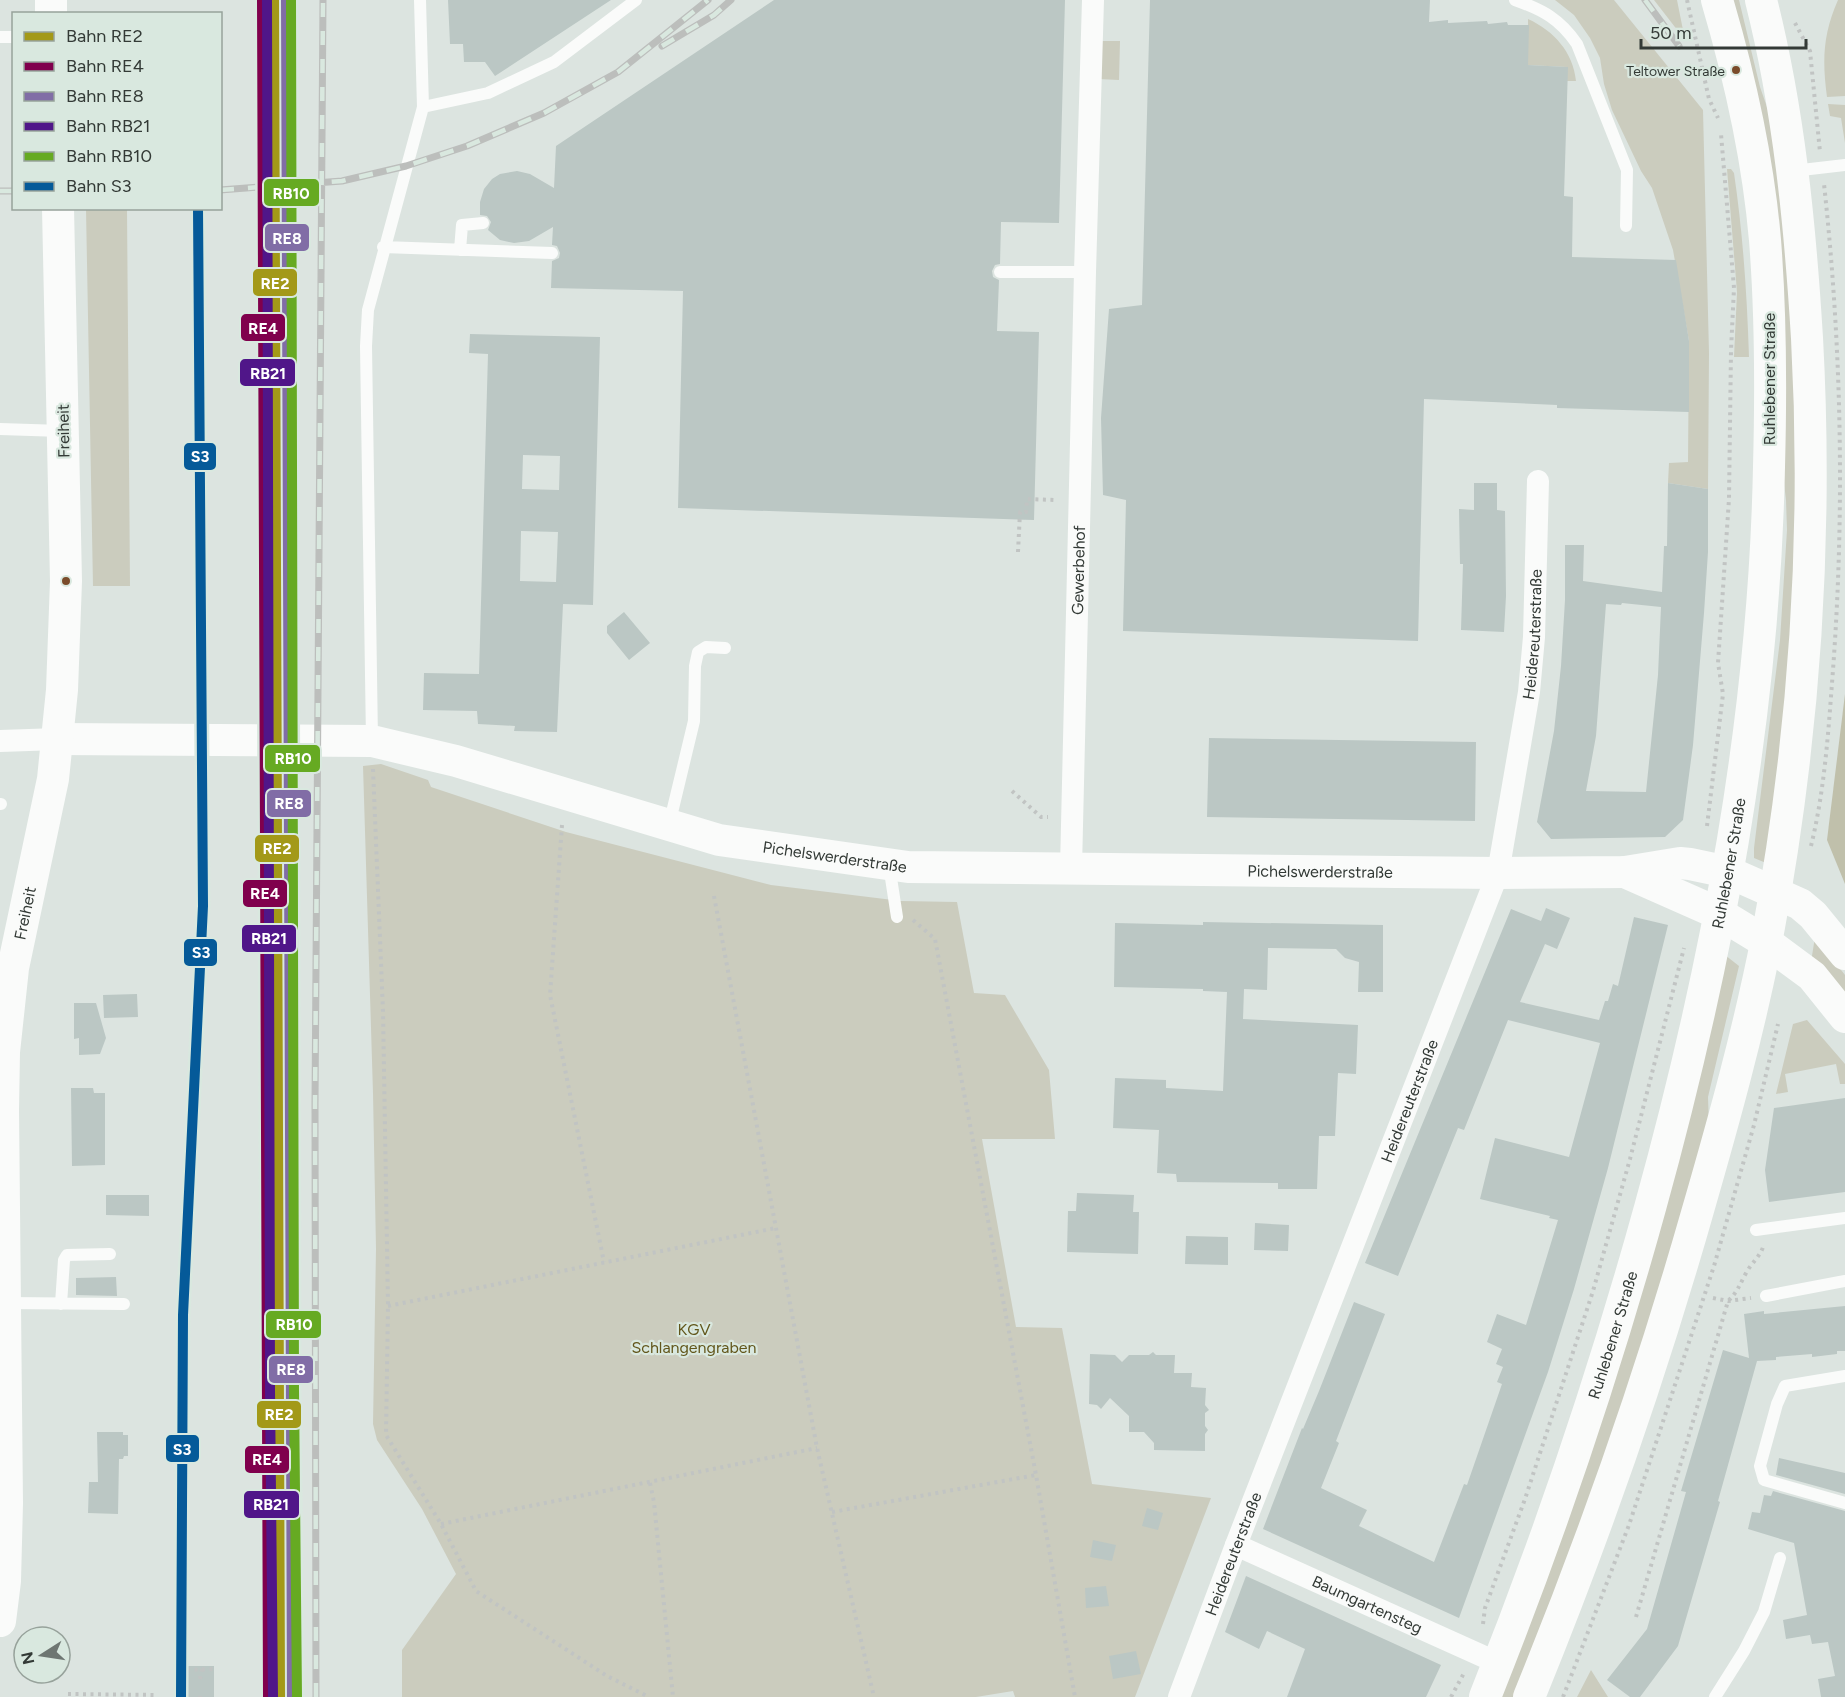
<svg xmlns="http://www.w3.org/2000/svg" width="1845" height="1697" font-family="Figtree,sans-serif">
<style>
.green{fill:#cbccbe}
.forest{fill:#c0c0ab}
.building{fill:#bbc7c4;fill-rule:evenodd}
.lines{fill:none;stroke-linecap:round;stroke-linejoin:round}
.path{stroke:#c1c4c3;stroke-width:4;stroke-dasharray:3 4.5;stroke-linecap:butt}
.lane{stroke:#fafbfa;stroke-width:12}
.street{stroke:#fafbfa;stroke-width:22}
.secondary{stroke:#fafbfa;stroke-width:32}
.rail-casing{stroke:#bcbebc;stroke-width:7}
.rail{stroke:#d9e8df;stroke-width:4.5;stroke-dasharray:14;stroke-linecap:butt}
.rail-1-casing{stroke:#d9e8df;stroke-width:15}
.rail-2-casing{stroke:#d9e8df;stroke-width:15}
.rail-3-casing{stroke:#d9e8df;stroke-width:15}
.rail-4-casing{stroke:#d9e8df;stroke-width:15}
.rail-5-casing{stroke:#d9e8df;stroke-width:15}
.rail-6-casing{stroke:#d9e8df;stroke-width:15}
.rail-1{stroke:#a39918;stroke-width:10}
.rail-2{stroke:#80004d;stroke-width:10}
.rail-3{stroke:#816da6;stroke-width:10}
.rail-4{stroke:#501689;stroke-width:10}
.rail-5{stroke:#6a2;stroke-width:10}
.rail-6{stroke:#055a99;stroke-width:10}
.bus-dot{fill:#7a4b2a;stroke:#d9e8df;stroke-width:2}
.labels{text-anchor:middle;stroke-width:4.5;stroke-linejoin:round;paint-order:stroke}
.bus-label{font-size:14px;fill:#333a36;stroke:#d9e8df;text-anchor:end}
.street-label{font-size:16px;fill:#333a36;stroke:#d9e8df}
.park-label{font-size:16px;fill:#62561b;stroke:#d9e8df}
.line-badge{stroke:#d9e8df;stroke-width:2}
.badge-label{font-size:16px;text-anchor:middle;font-weight:bold;fill:#fff}
</style>
<rect width="100%" height="100%" fill="#dce4e0"/>
<!-- green -->
<path class="green" d="M 1555,0 L 1614,0 L 1703,110 L 1709,353 L 1708,489 L 1668,483 L 1669,463 L 1688,462 L 1689,341 L 1673,250 L 1652,188 L 1641,171 L 1612,110 L 1604,84 L 1600,58 L 1590,38 L 1574,15 Z
M 1654,0 L 1677,0 L 1685,40 Z
M 1728,0 L 1739,0 L 1760,87 L 1776,133 L 1797,373 L 1794,640 L 1766,863 L 1754,858 L 1754,848 L 1780,640 L 1787,530 L 1786,500 Z
M 1838,0 L 1845,0 L 1845,96 L 1827,97 C 1822,60 1823,34 1838,0 Z
M 1528,19 C 1554,31 1573,52 1576,81 L 1567,81 L 1567,67 L 1528,65 Z
M 1099,41 L 1120,41 L 1119,80 L 1098,79 Z
M 1828,104 L 1845,105 L 1845,143 L 1841,118 L 1830,116 Z
M 1727,169 L 1731,169 L 1734,173 C 1743,234 1747,295 1749,357 L 1734,357 L 1737,292 Z
M 86,209 L 127,209 L 130,586 L 93,586 Z
M 381,764 L 428,780 L 431,787 L 566,832 L 771,885 L 901,901 L 957,902 L 974,993 L 1005,995 L 1049,1070 L 1055,1139 L 982,1139 L 1016,1327 L 1062,1328 L 1092,1484 L 1211,1498 L 1135,1697 L 1015,1697 L 1013,1691 L 976,1697 L 402,1697 L 402,1650 L 456,1574 L 422,1509 L 377,1440 L 373,1424 L 376,1249 L 373,1093 L 363,766 Z
M 1815,937 L 1845,975 L 1845,1005 L 1811,962 Z
M 1725,955 L 1739,966 L 1708,1097 L 1709,1126 L 1639,1368 L 1517,1697 L 1496,1697 Z
M 1807,1020 L 1845,1064 L 1845,1084 L 1840,1084 L 1836,1064 L 1785,1074 L 1788,1092 L 1776,1094 L 1793,1024 Z
M 1591,1670 L 1608,1697 L 1577,1697 Z"/>
<!-- forest -->
<path class="forest" d="M 1845,694 L 1845,884 L 1827,840 Z"/>
<!-- building -->
<path class="building" d="M 448,0 L 611,0 L 495,76 L 485,62 L 464,62 L 463,44 L 450,44 Z
M 774,0 L 1065,0 L 1059,223 L 1001,222 L 1000,264 L 995,265 L 992,271 L 993,277 L 999,280 L 997,331 L 1039,332 L 1034,520 L 678,508 L 683,291 L 551,288 L 552,261 L 559,258 L 560,253 L 557,246 L 552,245 L 553,227 L 529,241 L 514,243 L 500,240 L 488,230 L 491,222 L 487,216 L 480,215 L 480,202 L 484,189 L 492,179 L 500,174 L 517,171 L 530,174 L 554,188 L 556,146 Z
M 1150,0 L 1430,0 L 1429,22 L 1448,20 L 1448,23 L 1487,21 L 1488,24 L 1507,22 L 1508,25 L 1529,25 L 1528,65 L 1568,67 L 1564,196 L 1573,197 L 1572,257 L 1676,260 L 1689,341 L 1689,412 L 1557,408 L 1557,405 L 1424,399 L 1418,641 L 1123,631 L 1126,500 L 1103,495 L 1101,418 L 1109,309 L 1142,305 Z
M 470,334 L 600,337 L 593,605 L 563,604 L 557,732 L 514,731 L 515,726 L 478,724 L 477,711 L 423,710 L 424,673 L 479,674 L 488,354 L 469,353 ZM 523,455 L 560,456 L 559,490 L 522,489 ZM 521,531 L 558,532 L 556,582 L 520,581 Z
M 1474,483 L 1497,483 L 1497,510 L 1505,511 L 1506,596 L 1504,632 L 1461,630 L 1463,564 L 1460,564 L 1459,509 L 1474,510 Z
M 1668,483 L 1708,489 L 1708,552 L 1704,613 L 1693,745 L 1683,820 L 1665,837 L 1551,839 L 1537,822 L 1554,731 L 1561,666 L 1565,600 L 1565,545 L 1584,545 L 1583,581 L 1662,592 L 1664,546 L 1667,546 ZM 1622,603 L 1661,607 L 1658,675 L 1646,792 L 1586,791 L 1596,736 L 1606,604 L 1621,605 Z
M 624,612 L 650,643 L 629,660 L 607,633 L 607,626 Z
M 1209,738 L 1476,742 L 1475,821 L 1207,817 Z
M 1546,908 L 1570,918 L 1557,949 L 1545,944 L 1520,1002 L 1599,1020 L 1605,1001 L 1608,1001 L 1613,984 L 1618,986 L 1634,917 L 1668,925 L 1608,1168 L 1574,1289 L 1548,1372 L 1459,1618 L 1263,1529 L 1302,1428 L 1303,1429 L 1319,1391 L 1354,1302 L 1385,1314 L 1336,1441 L 1339,1443 L 1321,1488 L 1367,1510 L 1359,1526 L 1434,1562 L 1464,1484 L 1467,1485 L 1502,1384 L 1497,1382 L 1503,1367 L 1496,1364 L 1502,1349 L 1487,1342 L 1497,1314 L 1526,1325 L 1558,1220 L 1549,1218 L 1550,1216 L 1480,1199 L 1495,1138 L 1569,1157 L 1600,1043 L 1508,1020 L 1464,1130 L 1458,1128 L 1398,1276 L 1365,1263 L 1511,909 L 1541,921 Z
M 1203,922 L 1383,925 L 1383,992 L 1358,992 L 1359,962 L 1345,958 L 1336,949 L 1268,948 L 1267,990 L 1244,989 L 1243,1019 L 1358,1025 L 1356,1074 L 1338,1073 L 1335,1136 L 1319,1136 L 1317,1189 L 1278,1189 L 1278,1183 L 1177,1182 L 1176,1174 L 1157,1173 L 1159,1130 L 1113,1128 L 1115,1078 L 1166,1080 L 1166,1088 L 1223,1091 L 1227,992 L 1203,991 L 1203,989 L 1114,987 L 1115,923 L 1203,925 Z
M 137,994 L 138,1017 L 104,1018 L 103,995 Z
M 74,1003 L 96,1003 L 106,1038 L 100,1054 L 79,1055 L 79,1038 L 74,1039 Z
M 71,1088 L 93,1088 L 94,1093 L 105,1093 L 105,1165 L 72,1166 Z
M 1845,1098 L 1845,1192 L 1769,1202 L 1765,1170 L 1774,1108 Z
M 1077,1193 L 1134,1195 L 1133,1212 L 1139,1212 L 1138,1254 L 1067,1252 L 1068,1211 L 1076,1211 Z
M 106,1195 L 149,1195 L 149,1216 L 106,1215 Z
M 1255,1223 L 1289,1225 L 1288,1251 L 1254,1250 Z
M 1186,1236 L 1228,1237 L 1228,1265 L 1185,1264 Z
M 116,1277 L 117,1296 L 76,1295 L 76,1278 Z
M 1845,1306 L 1845,1351 L 1837,1351 L 1837,1354 L 1812,1357 L 1812,1354 L 1776,1357 L 1776,1360 L 1757,1361 L 1718,1501 L 1720,1502 L 1678,1646 L 1640,1697 L 1630,1697 L 1607,1680 L 1647,1629 L 1686,1492 L 1681,1491 L 1723,1350 L 1749,1358 L 1744,1314 L 1764,1311 L 1764,1314 Z
M 1153,1352 L 1156,1355 L 1175,1355 L 1174,1373 L 1192,1373 L 1191,1387 L 1206,1388 L 1205,1405 L 1209,1410 L 1205,1413 L 1205,1426 L 1208,1430 L 1205,1434 L 1205,1451 L 1154,1450 L 1154,1443 L 1144,1432 L 1129,1432 L 1129,1416 L 1110,1398 L 1101,1409 L 1097,1405 L 1089,1404 L 1090,1354 L 1115,1355 L 1122,1362 L 1129,1355 L 1149,1355 Z
M 97,1432 L 123,1432 L 123,1435 L 128,1435 L 128,1456 L 124,1456 L 123,1459 L 119,1459 L 118,1514 L 88,1513 L 89,1482 L 98,1482 Z
M 1779,1458 L 1845,1473 L 1845,1494 L 1776,1475 Z
M 1773,1491 L 1845,1511 L 1845,1697 L 1821,1697 L 1818,1679 L 1835,1676 L 1828,1642 L 1812,1644 L 1810,1635 L 1786,1639 L 1783,1620 L 1807,1615 L 1794,1543 L 1748,1529 L 1752,1512 L 1760,1513 L 1764,1495 L 1771,1496 Z
M 1147,1508 L 1163,1513 L 1158,1530 L 1142,1526 Z
M 1093,1540 L 1116,1545 L 1112,1561 L 1090,1557 Z
M 1246,1576 L 1441,1665 L 1426,1697 L 1287,1697 L 1305,1649 L 1267,1631 L 1259,1649 L 1225,1632 Z
M 1106,1586 L 1109,1606 L 1086,1608 L 1085,1588 Z
M 1136,1651 L 1141,1674 L 1113,1679 L 1109,1656 Z
M 188,1666 L 214,1666 L 214,1697 L 188,1697 Z"/>
<g class="lines">
<!-- path -->
<path class="path" d="M 1687,0 L 1709,99 L 1718,118
M 1795,23 L 1810,51 L 1820,152
M 1018,552 L 1020,512 L 1026,512 L 1027,499 L 1057,500
M 373,769 L 383,1011 L 388,1306 L 386,1435 L 441,1524 L 476,1591 L 607,1676 L 649,1697
M 1012,791 L 1041,817 L 1048,817
M 562,825 L 550,995 L 604,1262
M 1707,826 L 1723,694 L 1718,663 L 1729,499 L 1731,350 L 1734,288 L 1721,134
M 1811,846 C 1824,793 1828,737 1832,683 C 1845,517 1842,350 1824,184
M 714,896 L 817,1448 L 874,1697
M 913,920 L 935,939 L 1036,1475 L 1075,1697
M 1713,1298 L 1728,1301 L 1751,1298
M 388,1306 L 776,1228
M 650,1483 L 654,1502 L 673,1697
M 832,1512 L 1036,1475
M 441,1524 L 817,1448
M 1636,1617 L 1728,1301 C 1737,1293 1740,1284 1746,1273 C 1752,1262 1761,1256 1764,1244
M 1483,1624 L 1485,1608 L 1525,1499 L 1593,1291 L 1630,1159 L 1684,948
M 187,1670 L 215,1669
M 200,1679 L 202,1669
M 68,1694 L 158,1695
M 200,1696 L 200,1697
M 1451,1697 L 1464,1673
M 1563,1697 L 1629,1525 L 1714,1266 L 1754,1125 L 1778,1024"/>
<!-- lane -->
<path class="lane" d="M 1515,0 C 1543,10 1560,19 1577,44 L 1627,170 L 1626,226
M 0,37 L 14,37
M 423,107 L 488,93 L 554,62 L 636,0
M 1793,171 L 1845,165
M 383,247 L 552,253
M 460,250 L 462,225 L 483,223
M 1000,272 L 1085,272
M 0,429 L 62,431
M 372,740 L 366,346 L 368,310 L 423,107 L 420,0
M 0,804 L 1,804
M 669,825 L 694,721 L 695,666 L 698,652 L 706,647 L 725,648
M 889,865 L 897,917
M 1756,1230 L 1845,1218
M 1766,1296 L 1845,1281
M 6,1303 L 124,1304
M 61,1304 L 64,1260 L 67,1255 L 110,1254
M 1845,1376 L 1785,1386 L 1777,1404 L 1760,1466 L 1764,1480 L 1845,1503
M 1715,1697 L 1744,1651 L 1764,1612 L 1780,1558"/>
<!-- street -->
<g class="street">
<path d="M 0,741 L 58,739"/>
<path id="s1" d="M 1071,868 L 1085,272 L 1093,0"/>
<path id="s2" d="M 1236,1545 L 1498,1663"/>
<path id="s3" d="M 1179,1697 L 1236,1545 L 1498,873 L 1529,692 L 1534,637 L 1538,481"/>
</g>
<!-- secondary -->
<g class="secondary">
<path d="M 51,0 L 51,14"/>
<path id="s4" d="M 58,739 L 372,741 L 456,761 L 719,840 L 908,867 L 1498,873 L 1625,872 L 1680,863 L 1690,864 L 1728,872 L 1800,904 L 1813,915 L 1845,954"/>
<path d="M 1625,872 L 1720,914 L 1766,942 L 1812,976 L 1845,1017"/>
<path id="s5" d="M 0,1621 L 5,1581 L 7,1503 L 3,1110 L 4,1052 L 13,968 L 53,779 L 62,690 L 66,581 L 58,208"/>
<path id="s6" d="M 1485,1697 C 1549,1537 1604,1374 1650,1208 C 1717,966 1764,719 1769,467 C 1771,391 1771,316 1765,240 C 1758,159 1740,78 1717,0"/>
<path d="M 1529,1697 C 1594,1538 1651,1375 1698,1210 C 1724,1120 1749,1030 1767,938 C 1804,741 1818,538 1807,338 C 1800,224 1789,111 1761,0"/>
</g>
<!-- rail casing -->
<g class="rail-casing">
<path id="rail" d="M 1645,0 L 1679,46
M 662,46 L 714,15 L 731,0
M 220,190 L 342,181 L 406,166 L 467,146 L 544,113 L 618,72 L 708,0
M 0,191 L 14,191
M 316,1697 L 315,1104 L 323,0"/>
</g>
<!-- rail -->
<use href="#rail" class="rail"/>
<!-- rail-1 casing -->
<g class="rail-1-casing">
<path id="rail-1" d="M 274,0 L 280,1697"/>
</g>
<!-- rail-2 casing -->
<g class="rail-2-casing">
<path id="rail-2" d="M 262,0 L 268,1697"/>
</g>
<!-- rail-3 casing -->
<g class="rail-3-casing">
<path id="rail-3" d="M 286,0 L 292,1697"/>
</g>
<!-- rail-4 casing -->
<g class="rail-4-casing">
<path id="rail-4" d="M 267,0 L 270,1391 L 273,1697"/>
</g>
<!-- rail-5 casing -->
<g class="rail-5-casing">
<path id="rail-5" d="M 291,0 L 294,1391 L 297,1697"/>
</g>
<!-- rail-6 casing -->
<g class="rail-6-casing">
<path id="rail-6" d="M 181,1697 L 183,1315 L 203,906 L 198,208"/>
</g>
<!-- rail-1 -->
<use href="#rail-1" class="rail-1"/>
<!-- rail-2 -->
<use href="#rail-2" class="rail-2"/>
<!-- rail-3 -->
<use href="#rail-3" class="rail-3"/>
<!-- rail-4 -->
<use href="#rail-4" class="rail-4"/>
<!-- rail-5 -->
<use href="#rail-5" class="rail-5"/>
<!-- rail-6 -->
<use href="#rail-6" class="rail-6"/>
</g>
<!-- markers -->
<g class="bus-dot">
<circle cx="1736" cy="70" r="5"/>
<circle cx="66" cy="581" r="5"/>
</g>
<g class="labels">
<!-- bus labels -->
<g class="bus-label">
<text x="1725" y="76">Teltower Straße</text>
</g>
<!-- street labels -->
<g class="street-label">
<text transform="translate(1769 379) rotate(-90)" y="6">Ruhlebener Straße</text>
<text transform="translate(63 431) rotate(-91)" y="6">Freiheit</text>
<text dy="6" stroke="none"><textPath href="#s1" startOffset="298">Gewerbehof</textPath></text>
<text dy="6" stroke="none"><textPath href="#s3" startOffset="1125">Heidereuterstraße</textPath></text>
<text dy="6" stroke="none"><textPath href="#s4" startOffset="792">Pichelswerderstraße</textPath></text>
<text dy="6" stroke="none"><textPath href="#s6" startOffset="870">Ruhlebener Straße</textPath></text>
<text dy="6" stroke="none"><textPath href="#s4" startOffset="1278">Pichelswerderstraße</textPath></text>
<text dy="6" stroke="none"><textPath href="#s5" startOffset="710">Freiheit</textPath></text>
<text dy="6" stroke="none"><textPath href="#s3" startOffset="639">Heidereuterstraße</textPath></text>
<text dy="6" stroke="none"><textPath href="#s6" startOffset="384">Ruhlebener Straße</textPath></text>
<text dy="6" stroke="none"><textPath href="#s3" startOffset="153">Heidereuterstraße</textPath></text>
<text dy="6" stroke="none"><textPath href="#s2" startOffset="144">Baumgartensteg</textPath></text>
</g>
<!-- park labels -->
<g class="park-label">
<text x="694" y="1335">KGV<tspan x="694" dy="18">Schlangengraben</tspan></text>
</g>
</g>
<g class="line-badge">
<rect x="263" y="178" width="57" height="29" rx="6" fill="#6a2"/>
<rect x="264" y="223" width="46" height="29" rx="6" fill="#816da6"/>
<rect x="252" y="268" width="46" height="29" rx="6" fill="#a39918"/>
<rect x="240" y="313" width="46" height="29" rx="6" fill="#80004d"/>
<rect x="239" y="358" width="57" height="29" rx="6" fill="#501689"/>
<rect x="183" y="442" width="34" height="29" rx="6" fill="#055a99"/>
<rect x="264" y="744" width="57" height="29" rx="6" fill="#6a2"/>
<rect x="266" y="789" width="46" height="29" rx="6" fill="#816da6"/>
<rect x="254" y="834" width="46" height="29" rx="6" fill="#a39918"/>
<rect x="242" y="879" width="46" height="29" rx="6" fill="#80004d"/>
<rect x="241" y="924" width="56" height="29" rx="6" fill="#501689"/>
<rect x="183" y="938" width="35" height="29" rx="6" fill="#055a99"/>
<rect x="265" y="1310" width="57" height="29" rx="6" fill="#6a2"/>
<rect x="268" y="1355" width="46" height="29" rx="6" fill="#816da6"/>
<rect x="256" y="1400" width="46" height="29" rx="6" fill="#a39918"/>
<rect x="165" y="1434" width="35" height="29" rx="6" fill="#055a99"/>
<rect x="244" y="1445" width="46" height="29" rx="6" fill="#80004d"/>
<rect x="243" y="1490" width="57" height="29" rx="6" fill="#501689"/>
</g>
<g class="badge-label">
<text x="291" y="199">RB10</text>
<text x="287" y="244">RE8</text>
<text x="275" y="289">RE2</text>
<text x="263" y="334">RE4</text>
<text x="268" y="379">RB21</text>
<text x="200" y="462">S3</text>
<text x="293" y="764">RB10</text>
<text x="289" y="809">RE8</text>
<text x="277" y="854">RE2</text>
<text x="265" y="899">RE4</text>
<text x="269" y="944">RB21</text>
<text x="201" y="958">S3</text>
<text x="294" y="1330">RB10</text>
<text x="291" y="1375">RE8</text>
<text x="279" y="1420">RE2</text>
<text x="182" y="1455">S3</text>
<text x="267" y="1465">RE4</text>
<text x="271" y="1510">RB21</text>
</g>
<!-- legend -->
<rect x="12" y="12" width="210" height="198" fill="#d9e8df" stroke="#97a29b" stroke-width="1.5"/>
<rect x="24" y="32" width="30" height="9" fill="#a39918" stroke="#97a29b" stroke-width="1.5"/>
<text x="66" y="42" font-size="18" fill="#333a36">Bahn RE2</text>
<rect x="24" y="62" width="30" height="9" fill="#80004d" stroke="#97a29b" stroke-width="1.5"/>
<text x="66" y="72" font-size="18" fill="#333a36">Bahn RE4</text>
<rect x="24" y="92" width="30" height="9" fill="#816da6" stroke="#97a29b" stroke-width="1.5"/>
<text x="66" y="102" font-size="18" fill="#333a36">Bahn RE8</text>
<rect x="24" y="122" width="30" height="9" fill="#501689" stroke="#97a29b" stroke-width="1.5"/>
<text x="66" y="132" font-size="18" fill="#333a36">Bahn RB21</text>
<rect x="24" y="152" width="30" height="9" fill="#66aa22" stroke="#97a29b" stroke-width="1.5"/>
<text x="66" y="162" font-size="18" fill="#333a36">Bahn RB10</text>
<rect x="24" y="182" width="30" height="9" fill="#055a99" stroke="#97a29b" stroke-width="1.5"/>
<text x="66" y="192" font-size="18" fill="#333a36">Bahn S3</text>
<!-- north arrow -->
<g transform="translate(42 1655) rotate(258)"><circle r="28" fill="#d9e8df" stroke="#97a29b" stroke-width="1.5"/>
<path d="M0-4.5L10 22L0 15L-10 22Z" fill="#6e7672"/>
<text y="-9" font-size="16" font-weight="bold" text-anchor="middle" fill="#333a36">N</text>
</g>
<!-- scale -->
<path d="M1641 39v9h165v-9" fill="none" stroke="#333a36" stroke-width="3"/>
<text x="1650" y="39" font-size="18" fill="#333a36" stroke="#d9e8df" stroke-width="4.5" paint-order="stroke">50 m</text>
</svg>
